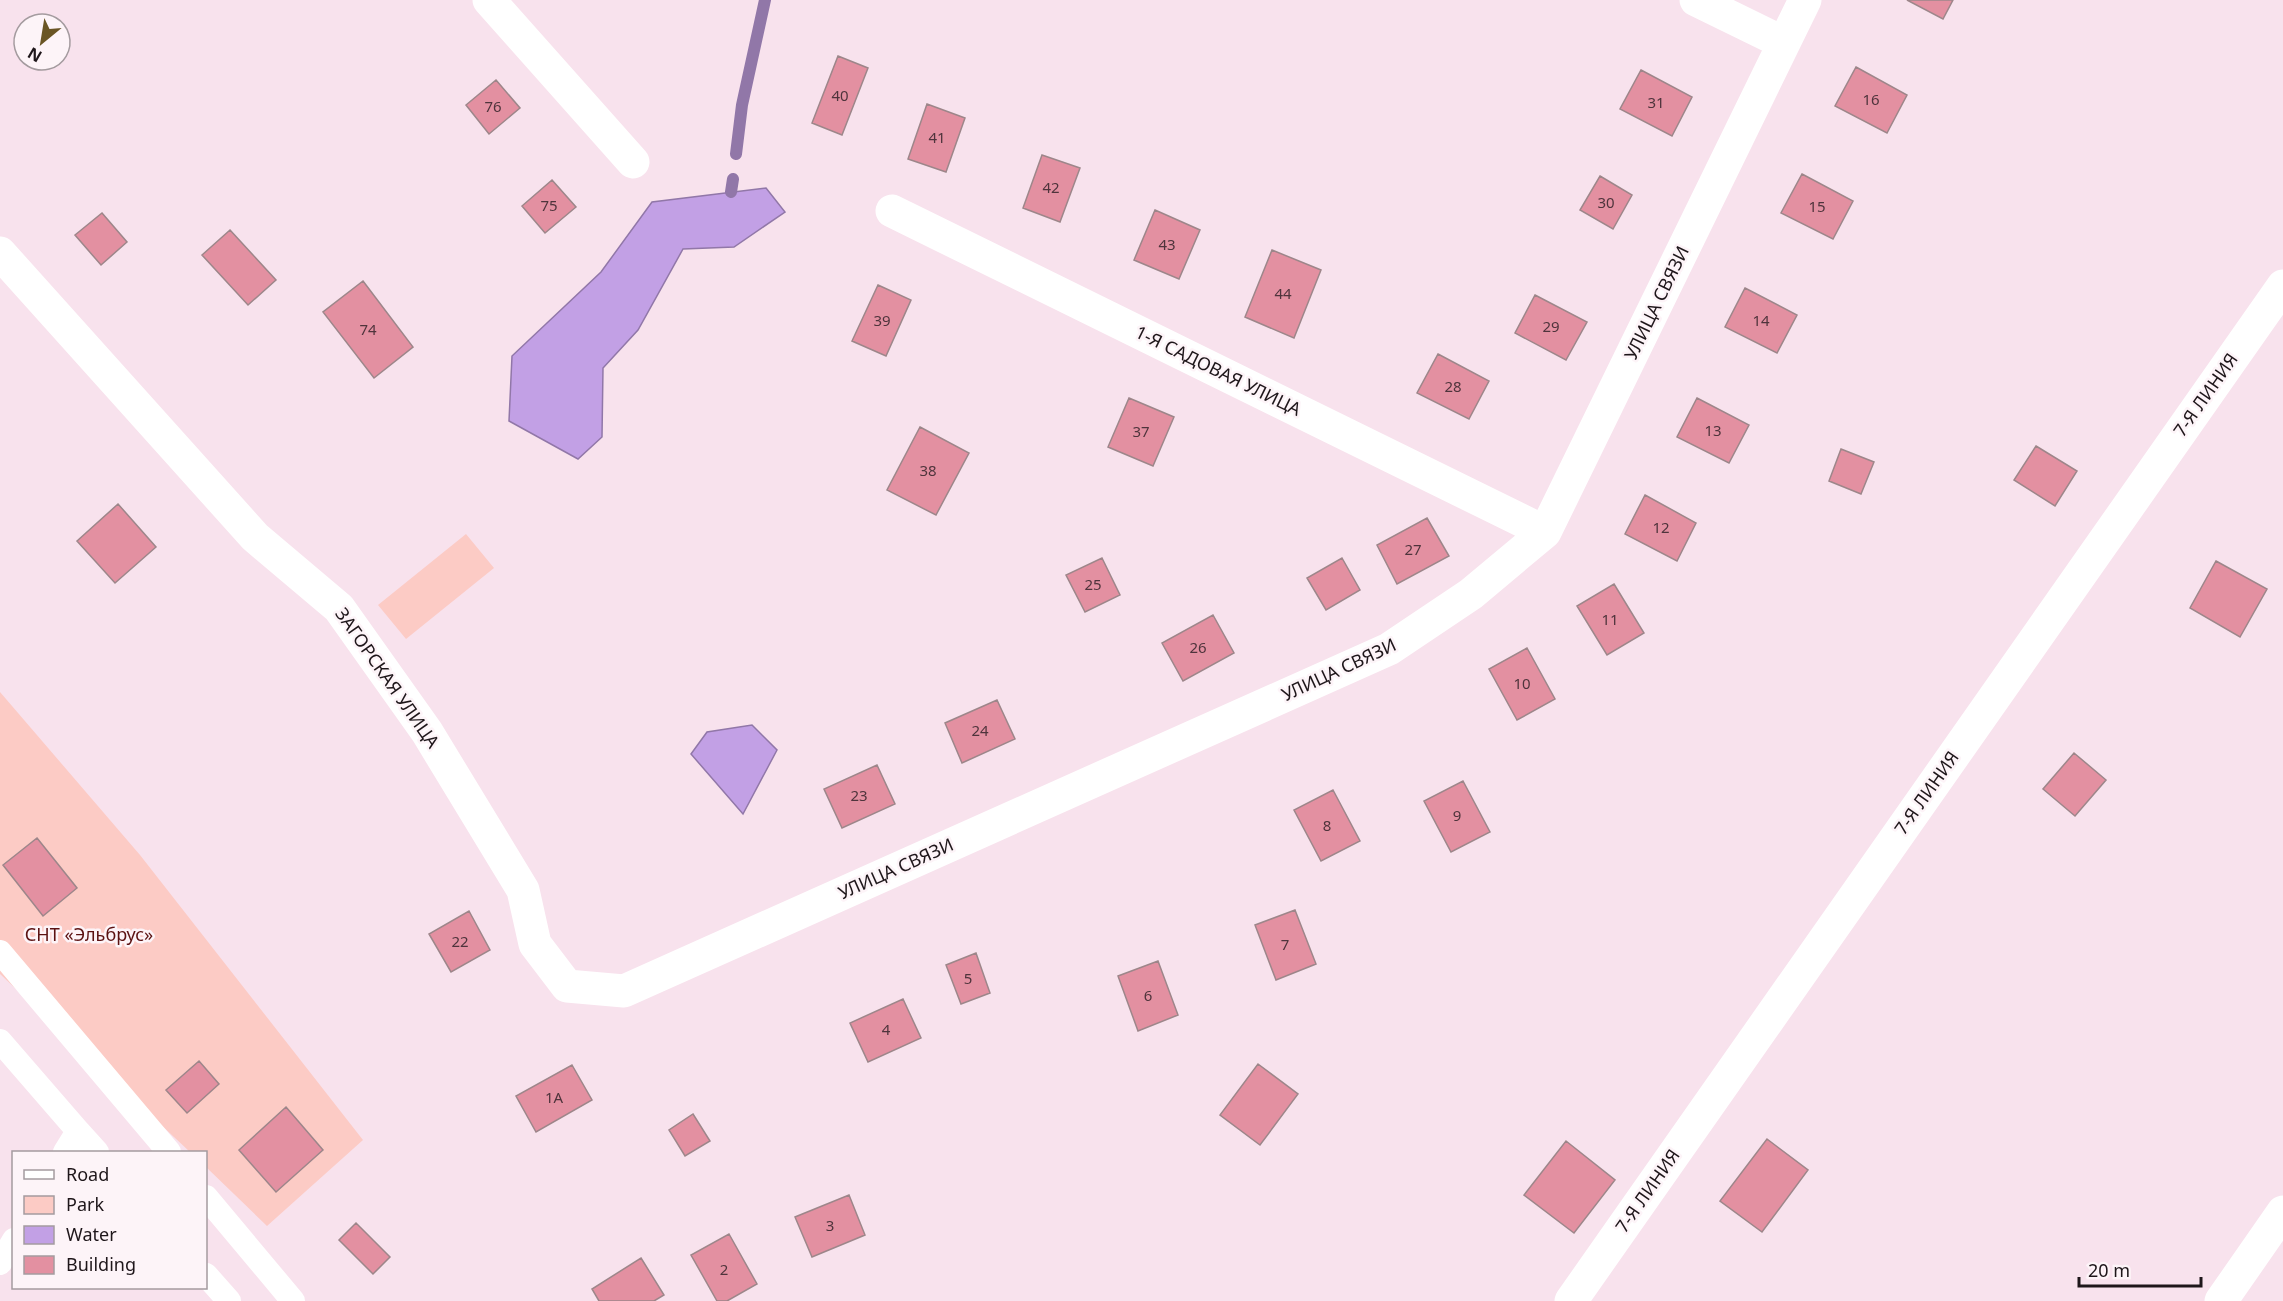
<svg xmlns="http://www.w3.org/2000/svg" width="2283" height="1301" font-family="'Noto Sans',sans-serif">
<style>
.green{fill:#fccbc5}
.water{fill:#c2a0e5;stroke:#9177a8;stroke-width:1.5}
.lines{fill:none;stroke-linecap:round;stroke-linejoin:round}
.stream{stroke:#9177a8;stroke-width:12}
.building{fill:#e390a1;stroke:#9d868a;stroke-width:1.5}
.lane{stroke:#fff;stroke-width:24}
.street{stroke:#fff;stroke-width:33}
.labels{text-anchor:middle;stroke-width:5;stroke-linejoin:round;paint-order:stroke}
.number-label{font-size:15px;fill:#4f343c}
.street-label{font-size:18px;fill:#1e161a;stroke:#fdf4f8}
.park-label{font-size:18px;fill:#5c1212;stroke:#fdf4f8}
</style>
<rect width="100%" height="100%" fill="#f8e2ed"/>
<!-- green -->
<path class="green" d="M 466,534 L 494,568 L 406,639 L 378,605 Z
M 0,692 L 140,855 L 363,1140 L 267,1226 L 206,1167 L 206,1152 L 190,1152 L 0,974 Z"/>
<!-- water -->
<path class="water" d="M 766,188 L 785,212 L 734,247 L 683,249 L 638,330 L 603,368 L 602,437 L 578,459 L 509,421 L 512,356 L 601,272 L 652,202 Z
M 752,725 L 777,750 L 743,814 L 691,754 L 707,732 Z"/>
<g class="lines">
<!-- stream -->
<path class="stream" d="M 736,154 L 742,105 L 765,0
M 731,192 L 733,179"/>
</g>
<!-- building -->
<path class="building" d="M 1907,0 L 1953,0 L 1943,19 Z
M 838,56 L 868,68 L 842,135 L 812,123 Z
M 1856,67 L 1907,95 L 1887,133 L 1835,106 Z
M 1641,70 L 1692,97 L 1672,136 L 1620,109 Z
M 496,80 L 520,108 L 489,134 L 466,105 Z
M 927,104 L 965,118 L 946,172 L 908,159 Z
M 1042,155 L 1080,168 L 1060,222 L 1023,208 Z
M 1802,174 L 1853,201 L 1833,239 L 1781,213 Z
M 1600,176 L 1632,195 L 1613,229 L 1580,210 Z
M 552,180 L 576,207 L 545,233 L 522,206 Z
M 1155,210 L 1200,230 L 1179,279 L 1134,260 Z
M 102,213 L 127,242 L 101,265 L 75,235 Z
M 230,230 L 276,280 L 248,305 L 202,255 Z
M 1272,250 L 1321,270 L 1294,338 L 1245,317 Z
M 363,281 L 413,347 L 374,378 L 323,312 Z
M 878,285 L 911,300 L 886,356 L 852,341 Z
M 1745,288 L 1797,315 L 1777,353 L 1725,327 Z
M 1535,295 L 1587,322 L 1566,360 L 1515,333 Z
M 1438,354 L 1489,381 L 1469,419 L 1417,393 Z
M 1129,398 L 1174,417 L 1153,466 L 1108,447 Z
M 1697,398 L 1749,425 L 1729,463 L 1677,437 Z
M 920,427 L 969,453 L 936,515 L 887,490 Z
M 2036,446 L 2077,471 L 2055,506 L 2014,480 Z
M 1841,449 L 1874,462 L 1861,494 L 1829,481 Z
M 1645,495 L 1696,523 L 1677,561 L 1625,534 Z
M 118,504 L 156,547 L 115,583 L 77,541 Z
M 1427,518 L 1449,556 L 1397,584 L 1377,545 Z
M 1102,558 L 1120,595 L 1085,612 L 1066,575 Z
M 1342,558 L 1360,590 L 1326,610 L 1307,578 Z
M 2216,561 L 2267,589 L 2240,637 L 2190,608 Z
M 1614,584 L 1644,633 L 1607,655 L 1577,606 Z
M 1213,615 L 1234,653 L 1183,681 L 1162,643 Z
M 1527,648 L 1555,699 L 1517,720 L 1489,669 Z
M 997,700 L 1015,739 L 962,763 L 945,723 Z
M 2074,753 L 2106,780 L 2075,816 L 2043,789 Z
M 877,765 L 895,804 L 842,828 L 824,789 Z
M 1463,781 L 1490,832 L 1451,852 L 1424,801 Z
M 1333,790 L 1360,841 L 1321,861 L 1294,810 Z
M 37,838 L 77,888 L 43,916 L 3,865 Z
M 1295,910 L 1316,964 L 1276,980 L 1255,925 Z
M 469,911 L 490,950 L 451,972 L 429,934 Z
M 976,953 L 990,993 L 961,1004 L 946,965 Z
M 1158,961 L 1178,1015 L 1138,1031 L 1118,976 Z
M 903,999 L 921,1038 L 868,1062 L 850,1023 Z
M 199,1061 L 219,1084 L 187,1113 L 166,1090 Z
M 1258,1064 L 1298,1094 L 1260,1145 L 1220,1115 Z
M 572,1065 L 592,1100 L 536,1132 L 516,1096 Z
M 286,1107 L 323,1150 L 276,1192 L 239,1150 Z
M 693,1114 L 710,1141 L 685,1156 L 669,1130 Z
M 1767,1139 L 1808,1170 L 1762,1232 L 1720,1201 Z
M 1566,1141 L 1615,1180 L 1574,1233 L 1524,1195 Z
M 849,1195 L 865,1235 L 812,1257 L 795,1217 Z
M 356,1223 L 390,1257 L 373,1274 L 339,1240 Z
M 729,1234 L 757,1284 L 727,1301 L 717,1301 L 691,1255 Z
M 641,1258 L 664,1295 L 654,1301 L 599,1301 L 592,1289 Z"/>
<g class="lines">
<!-- lane -->
<path class="lane" d="M 0,952 L 169,1152
M 0,1041 L 78,1131
M 65,1152 L 78,1131 L 97,1152
M 206,1197 L 293,1301
M 0,1263 L 14,1240
M 206,1275 L 229,1301"/>
<!-- street -->
<path class="street" d="M 489,0 L 633,162
M 1696,0 L 1784,43
M 892,211 L 1545,532
M 0,253 L 255,537 L 339,608 L 427,732 L 523,890 L 535,944 L 567,986 L 624,991 L 1389,649 L 1471,594 L 1545,532 L 1805,0
M 1571,1301 L 2283,286
M 2221,1301 L 2283,1212"/>
</g>
<g class="labels">
<!-- number labels -->
<g class="number-label">
<text x="840" y="101">40</text>
<text x="1871" y="105">16</text>
<text x="1656" y="108">31</text>
<text x="493" y="112">76</text>
<text x="937" y="143">41</text>
<text x="1051" y="193">42</text>
<text x="1606" y="208">30</text>
<text x="549" y="211">75</text>
<text x="1817" y="212">15</text>
<text x="1167" y="250">43</text>
<text x="1283" y="299">44</text>
<text x="882" y="326">39</text>
<text x="1761" y="326">14</text>
<text x="1551" y="332">29</text>
<text x="368" y="335">74</text>
<text x="1453" y="392">28</text>
<text x="1713" y="436">13</text>
<text x="1141" y="437">37</text>
<text x="928" y="476">38</text>
<text x="1661" y="533">12</text>
<text x="1413" y="555">27</text>
<text x="1093" y="590">25</text>
<text x="1610" y="625">11</text>
<text x="1198" y="653">26</text>
<text x="1522" y="689">10</text>
<text x="980" y="736">24</text>
<text x="859" y="801">23</text>
<text x="1457" y="821">9</text>
<text x="1327" y="831">8</text>
<text x="460" y="947">22</text>
<text x="1285" y="950">7</text>
<text x="968" y="984">5</text>
<text x="1148" y="1001">6</text>
<text x="886" y="1035">4</text>
<text x="554" y="1103">1А</text>
<text x="830" y="1231">3</text>
<text x="724" y="1275">2</text>
</g>
<!-- street labels -->
<g class="street-label">
<text transform="translate(1657 303) rotate(-64)" y="6">УЛИЦА СВЯЗИ</text>
<text transform="translate(1218 371) rotate(26)" y="6">1-Я САДОВАЯ УЛИЦА</text>
<text transform="translate(2206 395) rotate(-55)" y="6">7-Я ЛИНИЯ</text>
<text transform="translate(1339 670) rotate(-25)" y="6">УЛИЦА СВЯЗИ</text>
<text transform="translate(387 678) rotate(55)" y="6">ЗАГОРСКАЯ УЛИЦА</text>
<text transform="translate(1927 793) rotate(-55)" y="6">7-Я ЛИНИЯ</text>
<text transform="translate(896 869) rotate(-24)" y="6">УЛИЦА СВЯЗИ</text>
<text transform="translate(1648 1191) rotate(-55)" y="6">7-Я ЛИНИЯ</text>
</g>
<!-- park labels -->
<g class="park-label">
<text x="89" y="941">СНТ «Эльбрус»</text>
</g>
</g>
<!-- legend -->
<rect x="12" y="1151" width="195" height="138" fill="#fdf4f8" stroke="#a49b9f" stroke-width="1.5"/>
<rect x="24" y="1170" width="30" height="9" fill="#ffffff" stroke="#a49b9f" stroke-width="1.5"/>
<text x="66" y="1181" font-size="18" fill="#1e161a">Road</text>
<rect x="24" y="1196" width="30" height="18" fill="#fccbc5" stroke="#a49b9f" stroke-width="1.5"/>
<text x="66" y="1211" font-size="18" fill="#1e161a">Park</text>
<rect x="24" y="1226" width="30" height="18" fill="#c2a0e5" stroke="#a49b9f" stroke-width="1.5"/>
<text x="66" y="1241" font-size="18" fill="#1e161a">Water</text>
<rect x="24" y="1256" width="30" height="18" fill="#e390a1" stroke="#a49b9f" stroke-width="1.5"/>
<text x="66" y="1271" font-size="18" fill="#1e161a">Building</text>
<!-- north arrow -->
<g transform="translate(42 42) rotate(210)"><circle r="28" fill="#fdf4f8" stroke="#a49b9f" stroke-width="1.5"/>
<path d="M0-4.5L10 22L0 15L-10 22Z" fill="#6a5524"/>
<text y="-9" font-size="16" font-weight="bold" text-anchor="middle" fill="#1e161a">N</text>
</g>
<!-- scale -->
<path d="M2079 1277v9h122v-9" fill="none" stroke="#1e161a" stroke-width="3"/>
<text x="2088" y="1277" font-size="18" fill="#1e161a" stroke="#fdf4f8" stroke-width="4.5" paint-order="stroke">20 m</text>
</svg>
